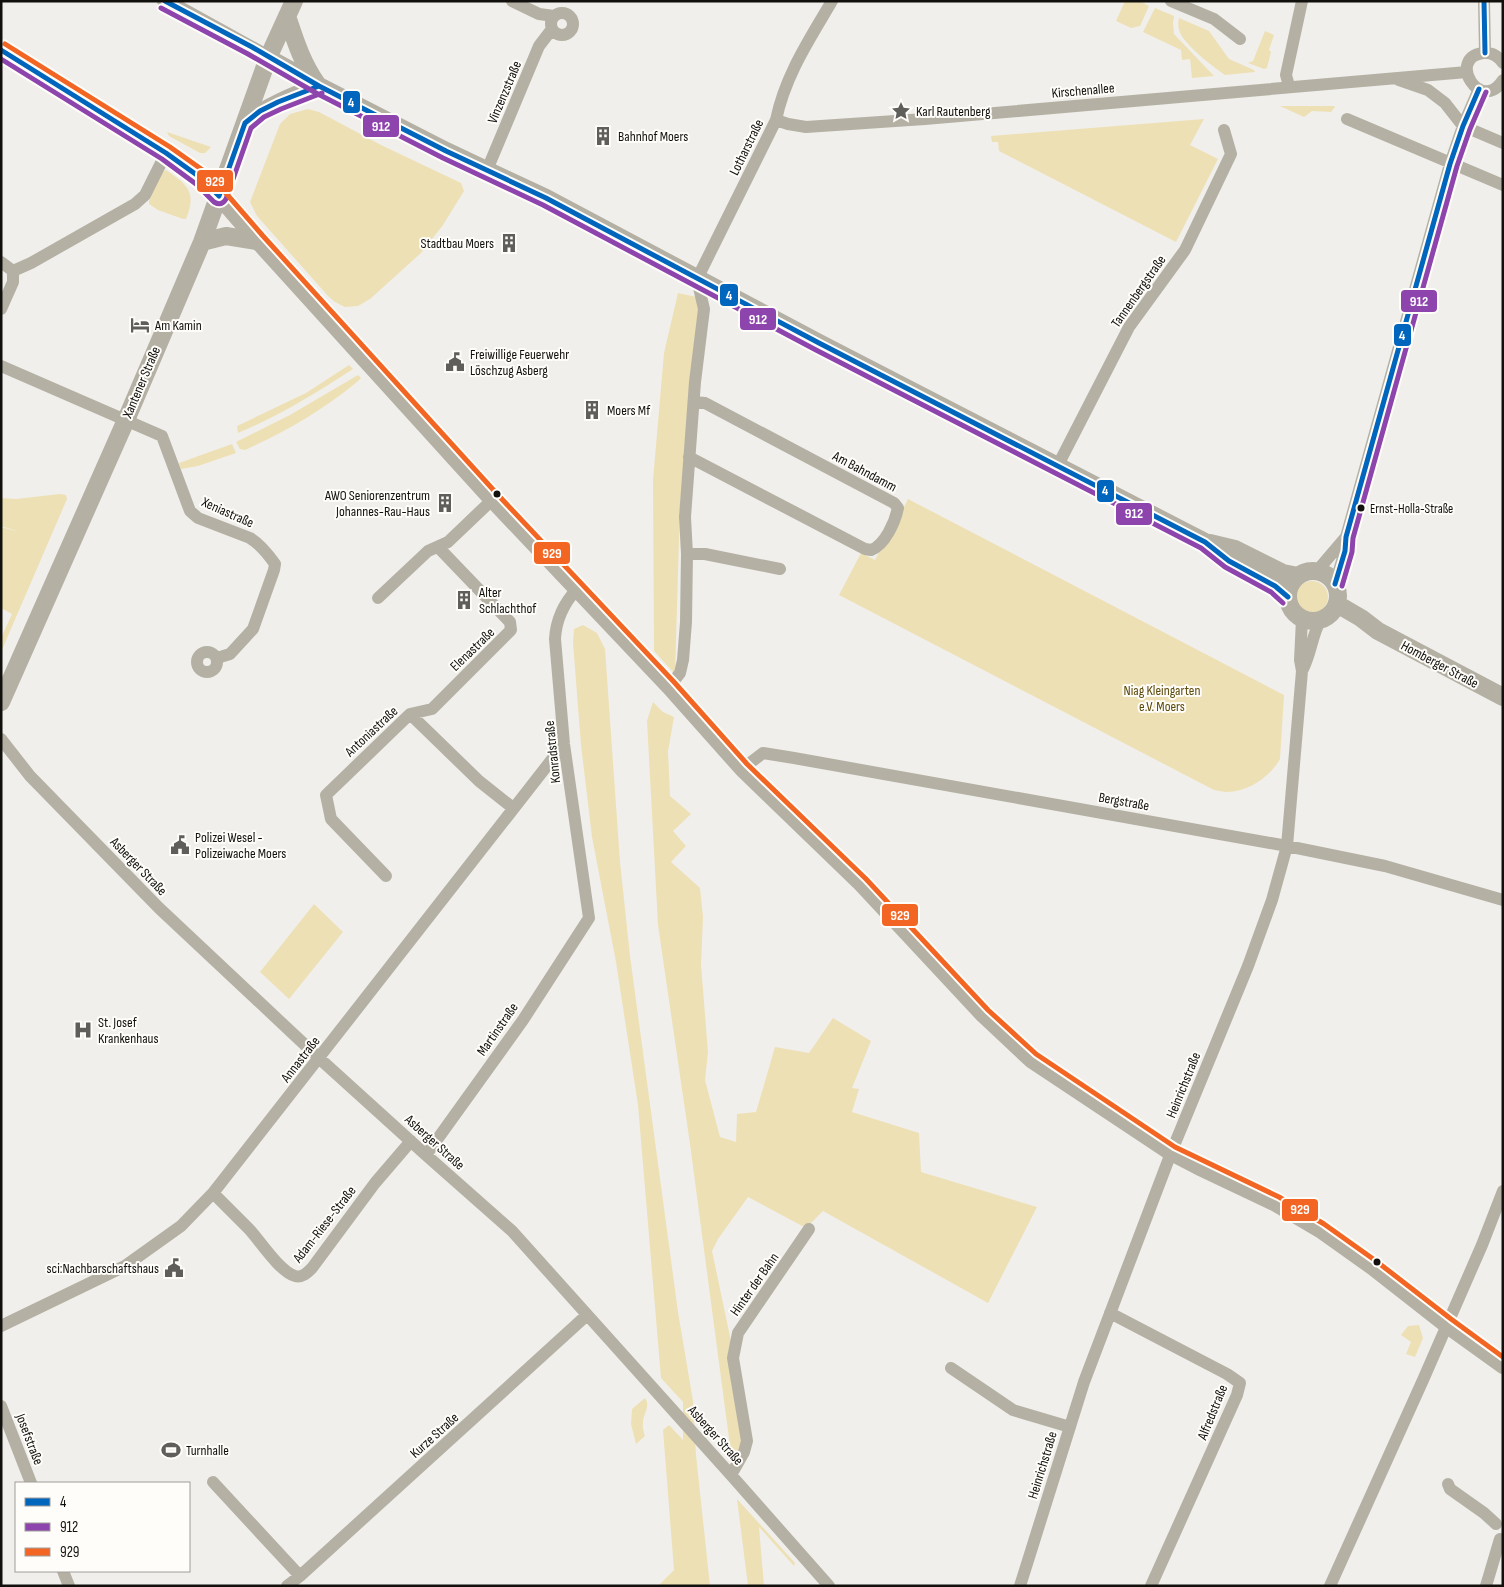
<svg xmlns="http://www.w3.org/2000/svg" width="1504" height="1587" font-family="'Sofia Sans Condensed',sans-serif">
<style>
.green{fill:#eee0b5}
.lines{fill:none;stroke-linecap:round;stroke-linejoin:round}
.minor{stroke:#b4b1a4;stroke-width:12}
.tertiary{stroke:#b4b1a4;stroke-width:16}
.secondary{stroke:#b4b0a4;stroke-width:18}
.bus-1-casing{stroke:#fffdf9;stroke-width:9}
.bus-2-casing{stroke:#fffdf9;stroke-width:9}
.bus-3-casing{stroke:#fffdf9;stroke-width:9}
.bus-1{stroke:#0065bd;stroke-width:5}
.bus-2{stroke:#8e44ad;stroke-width:5}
.bus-3{stroke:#f26522;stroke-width:5}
.bus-dot{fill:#11100d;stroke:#fffdf9;stroke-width:2}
.labels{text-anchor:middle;stroke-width:4;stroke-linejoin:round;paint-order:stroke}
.bus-label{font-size:13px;fill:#11100d;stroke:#fffdf9;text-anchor:start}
.street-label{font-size:14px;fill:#11100d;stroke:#fffdf9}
.poi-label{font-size:14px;fill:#11100d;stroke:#fffdf9;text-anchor:start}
.park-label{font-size:14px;fill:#5b490a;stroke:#fffdf9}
.line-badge{stroke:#fffdf9;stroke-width:2}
.badge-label{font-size:14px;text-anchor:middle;font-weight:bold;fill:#fff}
</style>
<rect width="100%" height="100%" fill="#f0efeb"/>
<!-- green -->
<path class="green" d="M 1125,1 L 1140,1 L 1149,6 L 1140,26 L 1131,28 L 1116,21 Z
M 1155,8 L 1174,16 L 1173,23 L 1174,34 L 1214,76 L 1192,78 L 1190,59 L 1182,60 L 1181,50 L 1143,32 Z
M 1179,18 L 1209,31 L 1229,59 L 1254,70 L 1255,72 L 1225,75 C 1213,67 1183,44 1179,30 C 1178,26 1178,22 1179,18 Z
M 1265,31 L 1274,35 L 1269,50 L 1271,52 L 1267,68 L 1264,69 L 1248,63 L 1253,61 Z
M 1280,106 L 1334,106 L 1335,107 L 1331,112 L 1312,111 L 1304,117 Z
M 308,109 L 319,112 L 381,145 L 461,183 L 464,191 L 443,225 L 421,253 L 370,299 L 358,306 L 345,307 L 335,302 L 328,296 L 257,216 L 250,202 L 280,124 L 290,114 Z
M 1204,119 L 1190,145 L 1218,159 L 1176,242 L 999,151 L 998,142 L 992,142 L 991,136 Z
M 167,132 L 211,147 L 205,153 L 200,153 L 169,136 Z
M 166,170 C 188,185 197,192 186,219 L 183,219 L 158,210 L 149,204 L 149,201 L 161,173 Z
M 678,293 L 701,298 L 680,506 L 675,674 L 654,651 L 653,480 L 664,353 Z
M 349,365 L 353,369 C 316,393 279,416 238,433 L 237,426 L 306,393 Z
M 358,375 L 361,378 L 357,382 C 323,410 285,432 245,450 L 240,449 L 236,442 L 290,415 Z
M 232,444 L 236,453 L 198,466 L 181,469 L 179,463 Z
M 60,494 L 66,495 L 67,499 L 1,652 L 1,638 L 12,614 L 1,608 L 1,527 L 20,532 L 1,526 L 1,498 L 16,499 Z
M 908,499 L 1284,695 L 1280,759 C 1270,777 1247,793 1225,792 C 1221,791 1218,791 1214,790 L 839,595 L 861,553 L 875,560 L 880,550 L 884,547 Z
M1296 597a16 16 0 1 1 32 0a16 16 0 1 1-32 0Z
M 583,625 L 597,633 L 605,649 L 620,862 L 630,956 L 678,1312 L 693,1401 L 696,1455 L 710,1586 L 658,1586 L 674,1570 L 663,1430 L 669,1425 L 683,1440 L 683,1402 L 661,1378 L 638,1105 L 616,962 L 592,837 L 581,745 L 573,643 L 574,629 Z
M 653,702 L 663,712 L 674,717 L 668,751 L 670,796 L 691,814 L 673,831 L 686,846 L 671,862 L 700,888 L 703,917 L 701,965 L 708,1052 L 705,1080 L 720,1137 L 736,1142 L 737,1114 L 756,1112 L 775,1047 L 809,1053 L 833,1018 L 871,1041 L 852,1088 L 859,1089 L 852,1112 L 919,1133 L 921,1172 L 1037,1207 L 988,1303 L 823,1211 L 806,1228 L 748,1197 L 718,1239 L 712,1251 L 732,1346 L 743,1443 L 732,1461 L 690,1144 L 658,925 L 647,721 Z
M 314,904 L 343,932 L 289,999 L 260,972 Z
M 1419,1325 L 1423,1338 L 1415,1357 L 1406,1354 L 1411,1342 L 1401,1335 L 1408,1326 Z
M 645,1398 C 651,1406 643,1414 643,1423 C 642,1427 644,1433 645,1436 L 636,1444 L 631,1424 L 632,1409 Z
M 737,1499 L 795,1563 L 794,1566 L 759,1527 L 764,1586 L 748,1586 Z"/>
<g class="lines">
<!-- minor -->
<path class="minor" d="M 512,1 L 539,14 L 554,16
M 1171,1 L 1214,19 L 1240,39
M 1484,1 L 1485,53
M551 24a11 11 0 1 1 22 0a11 11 0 1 1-22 0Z
M 1503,63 C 1498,56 1492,52 1483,53 C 1446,58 1481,115 1503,80
M 1399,80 L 1428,90 L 1445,103 L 1463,126 L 1503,143
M 1289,86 L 1286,75 L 1302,1
M 1347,119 L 1503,185
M 776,120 L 788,124 L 806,127 L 925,119 L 1467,72
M 487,170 L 539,46 L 552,29
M 1,262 L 13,271 L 13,282 L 1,309
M 13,271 L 31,263 L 135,204 L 145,195 L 166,153
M 1,366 L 162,436 L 190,511 L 198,518 L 250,538 C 260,544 268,554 275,564 L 274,570 L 253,629 L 230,654 L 217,658
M 689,457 L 865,549 L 871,550 C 885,545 895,522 898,508 L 894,503 L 705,403 L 694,402
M 1057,467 L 1129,327 L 1185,250 L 1231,154 L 1224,130
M 687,554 L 705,554 L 780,569
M 1317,571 L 1346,537
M 1335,584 L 1345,551 L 1346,537 L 1450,164 L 1463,126 L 1479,89
M 378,598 L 428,551 L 448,542 L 492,500
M197 662a10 10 0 1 1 20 0a10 10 0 1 1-20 0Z
M 1303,669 C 1311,653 1312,636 1320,621
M 669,687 L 680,673 L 683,660 L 686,622 L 687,554 L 685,517 L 695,382 L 704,309 L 697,279 L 776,120 C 785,76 809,40 832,1
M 410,714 L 432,709 L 511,630 L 510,622 L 438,547
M 1,739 L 30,776 L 159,908 L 320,1059 L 426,1155 L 512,1231 L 731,1475 L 829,1586
M 742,769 L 763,753 L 794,758 L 1287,846 L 1385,866 L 1503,900
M 386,876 L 331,819 L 326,795 L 410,714 L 479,781 L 513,808
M 426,1155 L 523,1020 L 589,918 L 564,744 L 555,639 C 556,620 564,603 577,589
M 213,1193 C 225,1205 237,1217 249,1229 C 260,1241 280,1272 295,1276 C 302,1278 307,1273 312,1268 L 375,1183 L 411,1141
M 1110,1313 L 1227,1374 L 1240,1383 L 1237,1395 L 1151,1586
M 1,1326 L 125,1266 L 181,1226 L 213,1193 L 564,744
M 951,1368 L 1013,1410 L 1070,1427
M 1,1406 L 31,1483
M 731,1475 L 744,1452 L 747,1441 L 733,1358 L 738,1333 L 809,1229
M 213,1482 L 300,1576
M 1448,1484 L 1450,1489 L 1484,1513 L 1496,1524
M 63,1571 L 69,1586
M 287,1586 L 300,1576 L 587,1315
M 1020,1586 L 1084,1382 L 1171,1153 L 1248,966 L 1272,900 L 1287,846 L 1302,671 L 1300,660 L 1302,619
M 1330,1586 L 1423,1380 L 1482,1245 L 1503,1191
M 1486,1586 L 1500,1539"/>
<!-- tertiary -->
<path class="tertiary" d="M 165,1 L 268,58
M 1,50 L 166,153 L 206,182 L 257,241 L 492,500 L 669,687 L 742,769 L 861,884 L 983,1015 L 1031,1060 L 1171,1153 L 1198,1167 L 1276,1204 L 1320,1230 L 1372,1267 L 1446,1325 L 1503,1366"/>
<!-- secondary -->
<path class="secondary" d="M 287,16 C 295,40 302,63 317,84
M 268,58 L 319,86 L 446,151 L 546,198 L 819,343 L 1205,542 L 1229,561 L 1275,586 L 1288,597
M 245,123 C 268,106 292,96 319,86
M 202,242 L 226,236 L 257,241
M 1210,543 L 1235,549 L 1283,573 L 1298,576
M1288 596a25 25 0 1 1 50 0a25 25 0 1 1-50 0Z
M 1337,604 L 1361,618 L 1378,631 L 1503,697
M 1,702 L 126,420 L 202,242 L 268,58 L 294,1"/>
<!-- bus-1 casing -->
<g class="bus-1-casing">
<path id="bus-1" d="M 165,1 L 252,47 L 319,86 L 446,151 L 546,198 L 819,343 L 1205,542 L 1229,561 L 1275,586 L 1288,597
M 1484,1 L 1485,53
M 1,50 L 166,153 L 201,178 L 219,196 L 245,123 L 260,111 L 278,102 L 319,86
M 1335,584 L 1345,551 L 1346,537 L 1450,164 L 1463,126 L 1479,89"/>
</g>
<!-- bus-2 casing -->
<g class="bus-2-casing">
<path id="bus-2" d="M 161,8 L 248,54 L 316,93 L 443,158 L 543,205 L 816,350 L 1201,548 L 1225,567 L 1271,592 L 1283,603
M 1,59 L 162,159 L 196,184 L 214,202 C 219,205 223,204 226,199 L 251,128 L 264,117 L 281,109 L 322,93
M 1342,586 L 1352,552 L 1353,538 L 1457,166 L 1470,129 L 1486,92"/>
</g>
<!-- bus-3 casing -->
<g class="bus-3-casing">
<path id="bus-3" d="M 5,44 L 170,147 L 211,176 L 263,236 L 498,495 L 674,682 L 747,764 L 866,879 L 988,1010 L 1036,1054 L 1175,1147 L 1279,1197 L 1324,1224 L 1376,1261 L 1451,1319 L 1503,1357"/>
</g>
<!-- bus-1 -->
<use href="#bus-1" class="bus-1"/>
<!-- bus-2 -->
<use href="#bus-2" class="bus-2"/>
<!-- bus-3 -->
<use href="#bus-3" class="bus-3"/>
</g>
<!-- icons -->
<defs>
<g id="sight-bare" transform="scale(1.5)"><path d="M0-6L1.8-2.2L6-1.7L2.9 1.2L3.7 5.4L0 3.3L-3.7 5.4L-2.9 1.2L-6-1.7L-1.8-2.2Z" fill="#5f5e5b" stroke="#fffdf9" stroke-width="2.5" paint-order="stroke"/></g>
<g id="building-bare" transform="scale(1.5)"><path d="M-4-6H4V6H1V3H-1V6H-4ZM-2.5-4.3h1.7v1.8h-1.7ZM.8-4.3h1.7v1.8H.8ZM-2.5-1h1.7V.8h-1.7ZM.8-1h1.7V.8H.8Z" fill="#5f5e5b" stroke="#fffdf9" stroke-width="2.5" paint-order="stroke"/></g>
<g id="hotel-bare" transform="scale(1.5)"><path d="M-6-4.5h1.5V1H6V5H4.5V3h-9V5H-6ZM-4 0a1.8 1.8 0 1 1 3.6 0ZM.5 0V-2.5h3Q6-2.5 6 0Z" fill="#5f5e5b" stroke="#fffdf9" stroke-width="2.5" paint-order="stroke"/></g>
<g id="civic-bare" transform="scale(1.5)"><path d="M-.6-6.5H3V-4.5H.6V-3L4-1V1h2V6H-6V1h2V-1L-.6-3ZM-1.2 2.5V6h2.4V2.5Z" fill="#5f5e5b" stroke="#fffdf9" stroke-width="2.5" paint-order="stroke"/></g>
<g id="hospital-bare" transform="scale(1.5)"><path d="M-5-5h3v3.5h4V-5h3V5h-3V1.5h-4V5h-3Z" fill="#5f5e5b" stroke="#fffdf9" stroke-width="2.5" paint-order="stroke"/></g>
<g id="stadium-bare" transform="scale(1.5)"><path d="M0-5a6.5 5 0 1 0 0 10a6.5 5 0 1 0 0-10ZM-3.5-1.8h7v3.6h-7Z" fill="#5f5e5b" stroke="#fffdf9" stroke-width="2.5" paint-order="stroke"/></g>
</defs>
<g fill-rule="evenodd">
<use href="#sight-bare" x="901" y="111"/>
<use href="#building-bare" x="603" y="136"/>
<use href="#building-bare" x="509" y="243"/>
<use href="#hotel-bare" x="140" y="325"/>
<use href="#civic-bare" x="455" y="362"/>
<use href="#building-bare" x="592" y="410"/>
<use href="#building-bare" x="445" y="503"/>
<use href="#building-bare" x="464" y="600"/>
<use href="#civic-bare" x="180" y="845"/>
<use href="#hospital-bare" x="83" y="1030"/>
<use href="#civic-bare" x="174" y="1268"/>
<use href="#stadium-bare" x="171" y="1450"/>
</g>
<!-- markers -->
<g class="bus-dot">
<circle cx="497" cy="494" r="4.5"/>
<circle cx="1361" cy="508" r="4.5"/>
<circle cx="1377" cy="1262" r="4.5"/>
</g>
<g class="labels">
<!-- bus labels -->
<g class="bus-label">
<text x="1370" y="513">Ernst-Holla-Straße</text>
</g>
<!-- street labels -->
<g class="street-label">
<text transform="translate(1083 90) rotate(-5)" y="5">Kirschenallee</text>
<text transform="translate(504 92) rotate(-67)" y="5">Vinzenzstraße</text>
<text transform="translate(746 147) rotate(-64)" y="5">Lotharstraße</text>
<text transform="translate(1138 291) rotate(-55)" y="5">Tannenbergstraße</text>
<text transform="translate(141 382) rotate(-67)" y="5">Xantener Straße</text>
<text transform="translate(865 471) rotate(28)" y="5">Am Bahndamm</text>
<text transform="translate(228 512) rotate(24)" y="5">Xeniastraße</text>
<text transform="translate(472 649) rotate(-44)" y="5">Elenastraße</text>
<text transform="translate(1440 664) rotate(28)" y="5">Homberger Straße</text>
<text transform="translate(371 731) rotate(-43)" y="5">Antoniastraße</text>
<text transform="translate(552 752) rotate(-96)" y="5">Konradstraße</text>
<text transform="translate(1124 801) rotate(10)" y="5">Bergstraße</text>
<text transform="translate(139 866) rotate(46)" y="5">Asberger Straße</text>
<text transform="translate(497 1029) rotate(-55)" y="5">Martinstraße</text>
<text transform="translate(300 1059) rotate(-52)" y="5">Annastraße</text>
<text transform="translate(1183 1085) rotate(-68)" y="5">Heinrichstraße</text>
<text transform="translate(435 1142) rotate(42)" y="5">Asberger Straße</text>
<text transform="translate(324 1224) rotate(-52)" y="5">Adam-Riese-Straße</text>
<text transform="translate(754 1284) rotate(-55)" y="5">Hinter der Bahn</text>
<text transform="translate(1212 1412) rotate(-68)" y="5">Alfredstraße</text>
<text transform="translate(434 1435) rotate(-42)" y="5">Kurze Straße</text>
<text transform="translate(716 1435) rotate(48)" y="5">Asberger Straße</text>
<text transform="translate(30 1439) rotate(69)" y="5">Josefstraße</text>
<text transform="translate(1042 1465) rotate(-73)" y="5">Heinrichstraße</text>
</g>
<!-- poi labels -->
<g class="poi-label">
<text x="916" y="116">Karl Rautenberg</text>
<text x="618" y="141">Bahnhof Moers</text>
<text x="494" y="248" text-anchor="end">Stadtbau Moers</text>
<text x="155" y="330">Am Kamin</text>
<text x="470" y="359">Freiwillige Feuerwehr<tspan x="470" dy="16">Löschzug Asberg</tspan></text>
<text x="607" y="415">Moers Mf</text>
<text x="430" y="500" text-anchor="end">AWO Seniorenzentrum<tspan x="430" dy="16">Johannes-Rau-Haus</tspan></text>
<text x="479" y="597">Alter<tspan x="479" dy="16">Schlachthof</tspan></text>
<text x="195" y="842">Polizei Wesel -<tspan x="195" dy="16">Polizeiwache Moers</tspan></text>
<text x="98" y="1027">St. Josef<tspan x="98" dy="16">Krankenhaus</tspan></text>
<text x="159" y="1273" text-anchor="end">sci:Nachbarschaftshaus</text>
<text x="186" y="1455">Turnhalle</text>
</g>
<!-- park labels -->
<g class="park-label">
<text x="1162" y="695">Niag Kleingarten<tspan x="1162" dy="16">e.V. Moers</tspan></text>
</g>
</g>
<g class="line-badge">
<rect x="342" y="90" width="19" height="24" rx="5" fill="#0065bd"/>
<rect x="362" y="114" width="38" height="24" rx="5" fill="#8e44ad"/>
<rect x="196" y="169" width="38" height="24" rx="5" fill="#f26522"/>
<rect x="719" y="283" width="20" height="24" rx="5" fill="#0065bd"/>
<rect x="1400" y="289" width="38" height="24" rx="5" fill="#8e44ad"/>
<rect x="739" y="307" width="38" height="24" rx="5" fill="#8e44ad"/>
<rect x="1393" y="323" width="19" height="24" rx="5" fill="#0065bd"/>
<rect x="1096" y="479" width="19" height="24" rx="5" fill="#0065bd"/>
<rect x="1115" y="502" width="38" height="24" rx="5" fill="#8e44ad"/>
<rect x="533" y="541" width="38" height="24" rx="5" fill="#f26522"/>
<rect x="881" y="903" width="38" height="24" rx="5" fill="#f26522"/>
<rect x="1281" y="1198" width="38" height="24" rx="5" fill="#f26522"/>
</g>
<g class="badge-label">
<text x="351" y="107">4</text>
<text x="381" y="131">912</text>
<text x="215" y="186">929</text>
<text x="729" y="300">4</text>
<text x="1419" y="306">912</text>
<text x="758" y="324">912</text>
<text x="1402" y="340">4</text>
<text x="1105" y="495">4</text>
<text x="1134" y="518">912</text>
<text x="552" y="558">929</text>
<text x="900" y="920">929</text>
<text x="1300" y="1214">929</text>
</g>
<!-- border -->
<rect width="1504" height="1587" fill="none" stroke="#11100d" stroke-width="5"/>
<!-- legend -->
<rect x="15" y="1482" width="175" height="90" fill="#fffdf9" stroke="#a09e9b"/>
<rect x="25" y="1498" width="25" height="8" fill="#0065bd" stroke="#a09e9b"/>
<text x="60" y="1507" font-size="15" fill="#11100d">4</text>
<rect x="25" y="1523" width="25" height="8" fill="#8e44ad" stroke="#a09e9b"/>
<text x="60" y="1532" font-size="15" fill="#11100d">912</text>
<rect x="25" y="1548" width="25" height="8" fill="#f26522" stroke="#a09e9b"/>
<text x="60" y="1557" font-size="15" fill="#11100d">929</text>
</svg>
